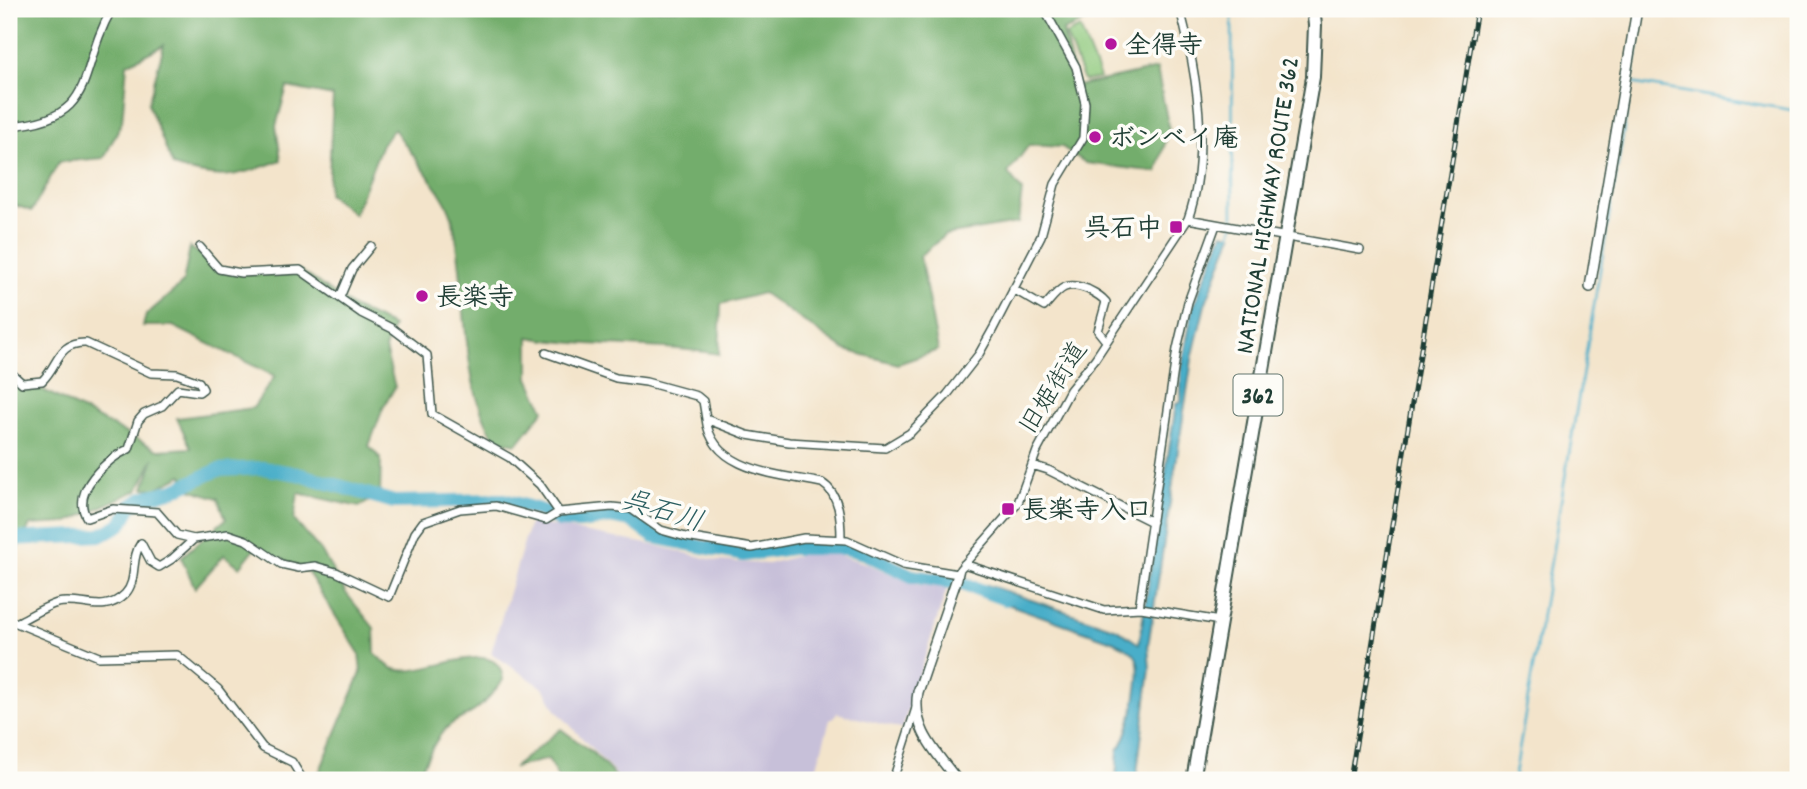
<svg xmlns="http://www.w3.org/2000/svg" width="1807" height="789" font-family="Dekko,'Klee One',sans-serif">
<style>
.industrial{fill:#c7c0d9}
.green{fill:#8fc97d;stroke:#578358;stroke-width:2}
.forest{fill:#73ad6c;stroke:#497550;stroke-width:2}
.water{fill:#49aec9;stroke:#34767e;stroke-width:2}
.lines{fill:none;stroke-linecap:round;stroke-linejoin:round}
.stream{stroke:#49aec9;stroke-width:2.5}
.river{stroke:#49aec9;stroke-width:14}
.minor-casing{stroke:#3f564b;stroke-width:10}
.tertiary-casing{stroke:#3f564b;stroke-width:12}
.trunk-casing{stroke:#3f564b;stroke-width:16}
.minor{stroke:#fff;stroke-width:7}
.tertiary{stroke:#fff;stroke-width:9}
.trunk{stroke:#fff;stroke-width:12}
.rail-casing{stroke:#1f3d34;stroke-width:5}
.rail{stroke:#fdfcf7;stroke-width:2.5;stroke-dasharray:8;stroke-linecap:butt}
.poi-dot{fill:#b5179e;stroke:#fdfcf7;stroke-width:2.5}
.labels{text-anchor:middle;stroke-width:7;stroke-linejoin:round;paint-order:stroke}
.shield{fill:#fdfcf7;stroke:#62766e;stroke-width:2}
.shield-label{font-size:24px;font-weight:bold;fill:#1f3d34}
.poi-label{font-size:26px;font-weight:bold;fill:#1f3d34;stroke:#fdfcf7;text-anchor:start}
.street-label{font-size:26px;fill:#1f3d34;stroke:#fdfcf7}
.water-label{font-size:28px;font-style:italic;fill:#2c5f61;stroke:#fdfcf7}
</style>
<rect width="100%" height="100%" fill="#fdfcf7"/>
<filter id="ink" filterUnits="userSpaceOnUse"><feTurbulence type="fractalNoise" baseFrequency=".0143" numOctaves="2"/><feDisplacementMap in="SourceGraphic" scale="14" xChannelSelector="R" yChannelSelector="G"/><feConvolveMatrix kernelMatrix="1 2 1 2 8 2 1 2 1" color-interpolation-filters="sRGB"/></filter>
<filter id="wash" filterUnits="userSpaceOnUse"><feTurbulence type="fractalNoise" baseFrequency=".00686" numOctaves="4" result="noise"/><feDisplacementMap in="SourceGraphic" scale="28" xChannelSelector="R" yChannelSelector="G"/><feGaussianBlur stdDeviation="1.57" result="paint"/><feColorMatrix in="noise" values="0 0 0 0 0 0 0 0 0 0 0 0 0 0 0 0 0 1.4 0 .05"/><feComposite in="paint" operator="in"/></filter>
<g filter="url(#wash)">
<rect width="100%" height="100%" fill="#f3e4cb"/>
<!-- industrial -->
<path class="industrial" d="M 530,522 L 658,546 L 718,561 L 768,564 L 800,555 L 833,553 L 868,564 L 914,584 L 947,588 L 902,729 L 837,713 L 830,720 L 813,780 L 621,780 L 556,710 L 545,689 L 491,653 Z"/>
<!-- green -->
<path class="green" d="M 1080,28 L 1100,78 L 1084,81 L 1066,35 Z"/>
<!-- forest -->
<path class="forest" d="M 9,9 L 1113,9 L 1063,31 L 1077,86 L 1157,69 L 1169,129 L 1157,172 L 1086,163 L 1062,147 L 1029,145 L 1008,173 L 1022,191 L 1018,223 L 945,235 L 920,256 L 938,350 L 898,364 L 845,350 L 763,293 L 721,304 L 719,354 C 656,343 593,349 529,337 L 529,378 L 544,410 L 517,444 L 496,440 C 457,383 469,282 451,214 C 445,195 408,149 394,129 L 382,144 L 354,214 L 328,194 L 333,96 L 287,87 L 276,126 L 281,160 C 236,177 219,182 173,166 L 148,104 L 164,45 L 127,64 L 122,122 L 104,158 L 59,162 L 32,211 L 9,203 Z
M 190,247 L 224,270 L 300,270 L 354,308 L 393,326 L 385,349 L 395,387 L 383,408 L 369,446 L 381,459 L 380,495 L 359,507 L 298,493 L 294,520 L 321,551 L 346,593 L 374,628 L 375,654 C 380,658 387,666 392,668 C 422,682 499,630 503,680 C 495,690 487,701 477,709 C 465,719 452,719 441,734 C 428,750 427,768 409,779 L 316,780 L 361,673 L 359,653 L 307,571 L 256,547 L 240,567 L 224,555 L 195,588 L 181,557 L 226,519 L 218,498 L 192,490 L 182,475 L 155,489 L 144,488 L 154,458 L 138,490 L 66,523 L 30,525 L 9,564 L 9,383 L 11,387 L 32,384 L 158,450 L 191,448 L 177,418 L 253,408 L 275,376 L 173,326 L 143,326 L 146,315 L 183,283 Z
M 561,729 L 593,753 L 619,780 L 559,780 L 548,759 L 513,768 Z"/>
<!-- water -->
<path class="water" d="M 1223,233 L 1232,235 L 1205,305 L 1192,359 L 1148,646 L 1150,669 L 1136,780 L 1116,780 L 1118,750 C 1129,739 1143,675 1137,659 C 1133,650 1123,646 1115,642 L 987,597 L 987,585 L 1117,629 L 1139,644 L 1176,404 L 1181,402 L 1181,372 L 1193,307 Z"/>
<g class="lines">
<!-- stream -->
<path class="stream" d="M 1631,83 L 1798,111
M 1230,236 L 1233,227 L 1232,9
M 1514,780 L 1644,9"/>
<!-- river -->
<path class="river" d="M 9,539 L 101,535 L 121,524 L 131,506 L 143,498 L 174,490 L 218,470 L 263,468 L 298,474 L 394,502 L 504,500 L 546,512 L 560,521 L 580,522 L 610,517 L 632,521 L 654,537 L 743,555 L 791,548 L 845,548 L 864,553 L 912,576 L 964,584 L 1005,599"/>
</g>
</g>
<g filter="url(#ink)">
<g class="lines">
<!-- minor casing -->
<g class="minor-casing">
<path id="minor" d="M 9,126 C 101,119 76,71 112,9
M 1188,219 L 1360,250
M 200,247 L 219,269 L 241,273 L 300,270 L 361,313 L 393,329 L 427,355 L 432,414 L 510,458 L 540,485 L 559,512
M 1013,289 L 1044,307 C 1059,290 1064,280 1087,289 C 1095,293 1100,295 1106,302 L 1098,331 L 1106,341
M 340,297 L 352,269 L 371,246
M 546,353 L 616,378 L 646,382 L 697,396 L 703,401 L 706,419
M 9,371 L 22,383 L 42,381 C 59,365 57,342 86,343 L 151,373 L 177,374 L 199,382 L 203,389 L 199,392 L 178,389 L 162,406 L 144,414 L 138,421 L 129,449 C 107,458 70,492 87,518 L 113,509 L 157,512 L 177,535 L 194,539 L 228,534 L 246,540 L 281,564 L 299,568 L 315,566 L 336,572 L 389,597 L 415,533 L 423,522 L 460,509 L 496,506 L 546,520 L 559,512 L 612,507 L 631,509 L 661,530 L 686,537 L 752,548 L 804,538 L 847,540 L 903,565 L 958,574
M 1032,465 L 1048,470 L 1152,522
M 841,539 C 841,520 840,494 822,483 C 780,474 712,472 706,419 L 747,435 L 789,442 L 885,448 L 910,433 L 947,395 L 979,354 L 993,329 L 1041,236 L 1055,184 L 1083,138 L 1085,103 L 1076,67 L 1044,9
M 964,564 L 1104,610 L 1141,608 L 1220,621
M 958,577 L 960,569 L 1018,503 L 1037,451 L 1070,390 L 1095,359 L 1188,219 C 1211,154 1197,73 1180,9
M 1139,608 L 1177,349 L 1188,302 L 1216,225
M 9,620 L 99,657 L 177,655 L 218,689 L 263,748 L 292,762 L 303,780
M 18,622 C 30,616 44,607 57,603 C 82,597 103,616 125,594 C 138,581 130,558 141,543 L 151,562 L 159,567 L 172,559 L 194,539
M 893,780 L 916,708"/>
</g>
<!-- tertiary casing -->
<g class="tertiary-casing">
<path id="tertiary" d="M 1590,287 L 1637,9
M 957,780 C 937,753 911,729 918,692 L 957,578
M 1792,780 L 1798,755"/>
</g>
<!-- trunk casing -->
<g class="trunk-casing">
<path id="trunk" d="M 1193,780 L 1313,77 L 1315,25 L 1313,9"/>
</g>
<!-- minor -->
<use href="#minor" class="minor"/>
<!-- tertiary -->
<use href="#tertiary" class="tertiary"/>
<!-- trunk -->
<use href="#trunk" class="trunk"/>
<!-- rail casing -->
<g class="rail-casing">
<path id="rail" d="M 1350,780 L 1477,9"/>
</g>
<!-- rail -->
<use href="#rail" class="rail"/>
</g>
</g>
<!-- markers -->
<g class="poi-dot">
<circle cx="1111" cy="44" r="7"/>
<circle cx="1095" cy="137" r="7"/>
<rect x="1169" y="220" width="14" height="14" rx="3.5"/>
<circle cx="422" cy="296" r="7"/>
<rect x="1001" y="502" width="14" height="14" rx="3.5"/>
</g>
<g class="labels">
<!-- shield labels -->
<rect class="shield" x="1233.5" y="374.5" width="49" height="41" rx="5"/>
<g class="shield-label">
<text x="1258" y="403">362</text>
</g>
<!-- poi labels -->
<g class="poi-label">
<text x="1125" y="53">全得寺</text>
<text x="1109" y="146">ボンベイ庵</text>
<text x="1162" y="236" text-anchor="end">呉石中</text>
<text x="436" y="305">長楽寺</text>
<text x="1022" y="518">長楽寺入口</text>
</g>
<!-- street labels -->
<g class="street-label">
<text transform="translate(1266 205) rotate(-81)" y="9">NATIONAL HIGHWAY ROUTE 362</text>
<text transform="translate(1052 387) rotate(-58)" y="9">旧姫街道</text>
</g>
<!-- water labels -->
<g class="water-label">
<text transform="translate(663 509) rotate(17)" y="10">呉石川</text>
</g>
</g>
<!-- margin -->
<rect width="1807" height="789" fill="none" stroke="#fdfcf7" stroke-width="35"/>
</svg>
